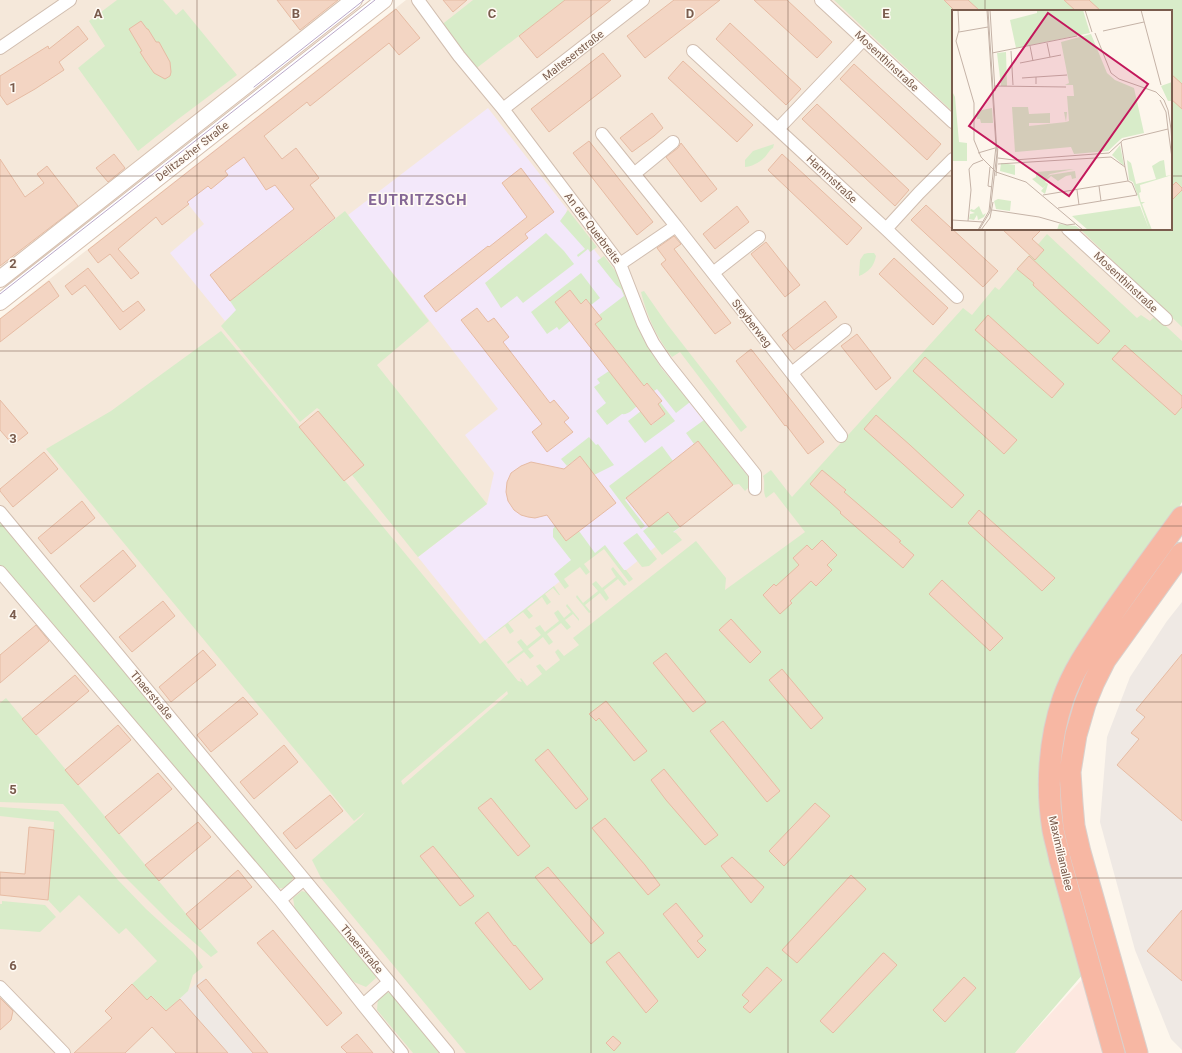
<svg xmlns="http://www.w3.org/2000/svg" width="1182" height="1053" font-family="Roboto,sans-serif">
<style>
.residential{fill:#f5e8da;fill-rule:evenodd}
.commercial{fill:#fde8e0}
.industrial{fill:#efe9e4}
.education{fill:#f3e8fa}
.green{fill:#d8ecc9;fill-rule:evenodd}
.building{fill:#f3d5c3;stroke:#e6bba3}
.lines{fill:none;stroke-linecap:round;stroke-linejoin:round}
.street-casing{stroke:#d1beb0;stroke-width:14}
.secondary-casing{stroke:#d6c0b0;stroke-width:18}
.highway-casing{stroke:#dad1cd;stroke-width:23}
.street{stroke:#fff;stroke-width:12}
.secondary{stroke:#fff;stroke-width:16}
.highway{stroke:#f7b7a3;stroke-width:21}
.tram{stroke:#b9a8c9;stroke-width:1}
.grid{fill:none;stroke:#7a5c4d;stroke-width:1;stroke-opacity:0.55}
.labels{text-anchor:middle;stroke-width:3;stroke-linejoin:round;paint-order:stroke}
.street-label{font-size:11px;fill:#7a5c4d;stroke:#fffaf3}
.district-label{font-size:15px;font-weight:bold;letter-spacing:1px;fill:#846695;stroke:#fffaf3}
.inset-road{fill:none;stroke:#c5b3a7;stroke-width:1}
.view{fill:#c2185b;fill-opacity:0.15;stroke:#c2185b;stroke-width:2}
.inset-edge{fill:none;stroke:#7a5c4d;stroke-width:2}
.grid-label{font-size:13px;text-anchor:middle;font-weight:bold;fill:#7a5c4d;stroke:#fffaf3;stroke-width:3;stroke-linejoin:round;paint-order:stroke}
</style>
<rect width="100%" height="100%" fill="#fdf6ec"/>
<!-- residential -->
<path class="residential" d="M 0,0 L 342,0 L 0,273 Z
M 406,0 L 1182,0 L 1182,488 L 1034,691 L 1015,1053 L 0,1053 L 0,318 ZM 953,11 L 1171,11 L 1171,229 L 953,229 Z"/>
<!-- commercial -->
<path class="commercial" d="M 1083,978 L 1105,1053 L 1015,1053 L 1032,1034 Z"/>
<!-- industrial -->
<path class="industrial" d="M 1182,602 L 1182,1050 L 1171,1039 L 1135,950 L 1100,822 L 1107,737 L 1130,677 L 1167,621 Z
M 204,977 L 268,1053 L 212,1053 L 170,1006 Z"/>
<!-- education -->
<path class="education" d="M 488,108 L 567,209 L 566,214 L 622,285 L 647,344 L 662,369 L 748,475 L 733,485 L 625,571 L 605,546 L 485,640 L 418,557 L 487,504 L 494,473 L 465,435 L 498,409 L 348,215 Z
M 252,121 L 282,159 L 296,148 L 319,178 L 310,185 L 342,227 L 225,321 L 170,253 L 204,224 L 172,184 Z"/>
<!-- green -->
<path class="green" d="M 117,0 L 163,0 L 176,15 L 183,9 L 237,75 L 177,120 L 138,151 L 78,68 L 105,46 L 89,21 Z
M 473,0 L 566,0 L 474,70 L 440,26 Z
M 834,0 L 1182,0 L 1182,327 L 1080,229 L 1171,229 L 1171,11 L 953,11 L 953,112 Z
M 774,144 L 773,148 C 769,150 768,154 765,157 C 760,162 751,167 745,167 L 745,160 L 753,151 Z
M 568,210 L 597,247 L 590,252 L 588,249 L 578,257 L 577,255 L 585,249 L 560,221 Z
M 345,211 L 429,321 L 377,365 L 487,504 L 418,557 L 352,475 L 363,465 L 318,411 L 320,410 L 317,408 L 300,422 L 221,326 L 236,310 L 230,301 Z
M 546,233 L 564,251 L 574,264 L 523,303 L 517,296 L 501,308 L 485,283 Z
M 1047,234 L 1137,318 L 1141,315 L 1150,321 L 1155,316 L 1182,341 L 1182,502 L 1047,739 L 1083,974 L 1015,1053 L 466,1053 L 321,878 L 312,860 L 361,817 L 365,812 L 354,821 L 46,449 L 111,411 L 221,331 L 480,644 L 485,640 L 518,681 L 522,682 L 520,679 L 521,678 L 527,686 L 542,674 L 536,666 L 540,664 L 546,671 L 560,660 L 555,652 L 558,649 L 564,656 L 579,645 L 573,638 L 696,541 L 726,578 L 725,590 L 805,532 L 774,492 L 766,498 C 762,491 766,483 763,476 L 771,470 L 792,497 L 963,308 L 972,315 L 995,287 L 999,290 ZM 507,691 L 508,694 L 403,785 L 401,781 Z
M 868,253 L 874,253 L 876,256 C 874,266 869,272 859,276 L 860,260 L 864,254 Z
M 604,256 L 620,277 L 647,344 L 655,358 L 662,369 L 690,402 L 676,413 L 657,389 L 654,391 L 647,383 L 644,386 L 595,324 L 602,319 L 599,315 L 624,296 L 621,289 L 616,285 L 597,261 Z
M 581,273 L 600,298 L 591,305 L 586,299 L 581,304 L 570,321 L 559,330 L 557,327 L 547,334 L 531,312 Z
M 644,291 L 667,324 L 747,427 L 741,432 L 680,352 L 672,357 C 657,338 647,317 641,292 Z
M 609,371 L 637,406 C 632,410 628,415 622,414 L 607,425 L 596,411 L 606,403 L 594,387 L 600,383 L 597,379 Z
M 660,402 L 675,421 L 645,443 L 628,421 L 641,411 L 652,425 L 665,414 L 658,404 Z
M 704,420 L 751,480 L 749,487 L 745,491 L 739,484 L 733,485 L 698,441 L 694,444 L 686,433 Z
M 589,437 L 596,445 L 598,444 L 614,465 L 594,475 L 580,456 L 567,466 L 561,459 Z
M 662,446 L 673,461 L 625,500 L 645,526 L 641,529 L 609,486 Z
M 667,512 L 680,527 L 673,532 L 676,533 L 682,540 L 662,555 L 643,531 Z
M 0,518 L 294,875 C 290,886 284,891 272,887 L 0,565 Z
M 555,526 L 579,531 L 595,553 L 605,545 L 624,570 L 626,570 L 633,579 L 629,582 L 604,549 L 584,564 L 590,572 L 586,575 L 580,567 L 564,579 L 569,586 L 565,589 L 554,574 L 571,560 L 553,537 L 553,529 Z
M 637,533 L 657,559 L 649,566 L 642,567 L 623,543 Z
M 613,567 L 627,584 L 624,586 L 618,579 L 604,590 L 609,598 L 606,601 L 600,593 L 585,605 L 591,612 L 589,613 L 576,597 L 577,595 L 583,603 L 598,591 L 592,584 L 596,581 L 602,588 L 616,577 L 611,569 Z
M 554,586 L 560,595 L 559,595 L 553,588 L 545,594 L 551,602 L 547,605 L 542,597 L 527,609 L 533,616 L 529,619 L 523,612 L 508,623 L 514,631 L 510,634 L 505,626 L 489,638 L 488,638 Z
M 567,604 L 579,619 L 579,621 L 573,614 L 565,620 L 571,627 L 567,630 L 561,623 L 547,634 L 553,642 L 549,645 L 543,637 L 528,649 L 534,656 L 530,659 L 524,652 L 508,664 L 507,662 L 523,650 L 517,642 L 521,639 L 527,646 L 541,635 L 535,628 L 540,625 L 545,632 L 559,621 L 554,613 L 558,610 L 564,618 L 571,612 L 566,606 Z
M 6,698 L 218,952 L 211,957 L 168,920 L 123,875 L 63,804 L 0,802 L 0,703 Z
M 0,807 L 58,811 L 118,880 L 146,909 L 193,952 L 203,967 L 193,975 L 188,991 L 166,1011 L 152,996 L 147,1000 L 132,984 L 157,961 L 126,928 L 119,934 L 79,895 L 60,913 L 48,900 L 54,822 L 0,816 Z
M 302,891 L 312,894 L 375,970 L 376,978 L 366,987 L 354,982 L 295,910 L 293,898 Z
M 2,901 L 45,905 L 56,917 L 40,932 L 0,929 L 0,904 L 2,904 Z
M 386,992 L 396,995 L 443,1053 L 413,1053 L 377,1010 L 378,998 Z"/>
<!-- building -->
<path class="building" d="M 277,0 L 338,0 L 300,30 Z
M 443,0 L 467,0 L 453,12 Z
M 565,0 L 611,0 L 537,58 L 519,36 Z
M 674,0 L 720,0 L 645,58 L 627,36 Z
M 754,0 L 787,0 L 832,42 L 817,58 Z
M 944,0 L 968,0 L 980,11 L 955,11 Z
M 1064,0 L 1089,0 L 1101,11 L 1076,11 Z
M 396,9 L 420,38 L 399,55 L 389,43 L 310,106 L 307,102 L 264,136 L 282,159 L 296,148 L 319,178 L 310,185 L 335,218 L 230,301 L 210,275 L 294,209 L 275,185 L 266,190 L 244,157 L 225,171 L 228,175 L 211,189 L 208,186 L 187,202 L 189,204 L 162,225 L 156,217 L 118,249 L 139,273 L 131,279 L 110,254 L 98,263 L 88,250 Z
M 141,21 L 147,29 L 148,29 L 156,42 L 159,42 L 170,62 L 171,72 L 170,76 L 165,79 L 154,73 L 145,60 L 140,52 L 142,51 L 129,29 Z
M 730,23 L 801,89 L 786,105 L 716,39 Z
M 78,26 L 88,39 L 59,62 L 64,70 L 35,89 L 7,105 L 0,95 L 0,76 L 48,46 L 49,49 Z
M 603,53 L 621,76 L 549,132 L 531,109 Z
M 683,61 L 753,125 L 737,142 L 668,78 Z
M 854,64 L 941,144 L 927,160 L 840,79 Z
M 1171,74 L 1182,84 L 1182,109 L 1171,99 Z
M 817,104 L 909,190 L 895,206 L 802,119 Z
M 652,113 L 663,128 L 654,136 L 632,152 L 620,138 Z
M 589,141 L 653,222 L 637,235 L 573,153 Z
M 681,143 L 717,189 L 701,202 L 666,157 L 678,148 Z
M 114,154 L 125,168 L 108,182 L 96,168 Z
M 782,154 L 862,228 L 847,245 L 768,170 Z
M 0,159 L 25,197 L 44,183 L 37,174 L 47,166 L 78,206 L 0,266 Z
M 521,168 L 554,212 L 525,234 L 528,238 L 436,312 L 424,296 L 488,246 L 489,247 L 527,217 L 502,183 Z
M 1176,182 L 1182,188 L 1182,190 L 1171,201 L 1171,187 Z
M 926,205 L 998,271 L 983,287 L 911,220 Z
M 737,206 L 749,222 L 715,249 L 703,234 Z
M 1002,229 L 1042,229 L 1032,239 L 1044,250 L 1035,260 Z
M 674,236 L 681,244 L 674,249 L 731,323 L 715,334 L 661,264 L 666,260 L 657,248 Z
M 766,242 L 800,285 L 785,297 L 751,254 Z
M 1029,256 L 1110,331 L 1098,344 L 1062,312 L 1033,285 L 1034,283 L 1017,269 Z
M 894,258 L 948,308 L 933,325 L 879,274 Z
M 88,268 L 123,312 L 138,301 L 145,310 L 120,330 L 85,285 L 72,295 L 65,286 Z
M 49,281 L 59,296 L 0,342 L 0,319 Z
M 570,290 L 581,304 L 586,299 L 602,319 L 595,324 L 644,386 L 647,383 L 662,401 L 658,404 L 665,414 L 651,425 L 555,302 Z
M 825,301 L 837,317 L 794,350 L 782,335 Z
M 477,308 L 488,322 L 494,318 L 509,337 L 503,342 L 550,403 L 554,400 L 569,418 L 564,422 L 573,432 L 547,452 L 532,432 L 542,424 L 461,320 Z
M 988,315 L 1064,384 L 1052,398 L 975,330 Z
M 857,334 L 891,378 L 876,390 L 841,346 Z
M 1125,345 L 1182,396 L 1182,407 L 1175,415 L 1112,359 Z
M 751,349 L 824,442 L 808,454 L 786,425 L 785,426 L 736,361 Z
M 925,357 L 1017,440 L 1004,454 L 913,371 Z
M 0,400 L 28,433 L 13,445 L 0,430 Z
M 318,411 L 364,465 L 344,481 L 299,427 Z
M 876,415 L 910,445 L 938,471 L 964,495 L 952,508 L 864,429 Z
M 698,441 L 733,485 L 680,527 L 668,512 L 649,527 L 626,498 Z
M 44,452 L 58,469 L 13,507 L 0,491 L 0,489 Z
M 580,456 L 616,503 L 566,541 L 547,515 L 535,518 L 528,517 L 521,515 L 514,510 L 508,501 L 506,492 L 507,482 L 511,473 L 521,466 L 531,462 L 564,469 Z
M 822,470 L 846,490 L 844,492 L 901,541 L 899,542 L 914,555 L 903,568 L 840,513 L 841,512 L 810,484 Z
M 82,501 L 95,518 L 51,554 L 38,538 Z
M 979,510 L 1055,578 L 1042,591 L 968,523 Z
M 822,540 L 837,555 L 827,565 L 832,570 L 816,586 L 811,581 L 790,601 L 792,603 L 780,614 L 763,595 L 774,584 L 776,586 L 799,565 L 793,558 L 807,545 L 812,550 Z
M 123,550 L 136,566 L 94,602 L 80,586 Z
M 942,580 L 1003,638 L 990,651 L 929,594 Z
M 163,601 L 175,616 L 132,652 L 119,637 Z
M 731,619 L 761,652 L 750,663 L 719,630 Z
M 36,625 L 49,641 L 0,683 L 0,655 Z
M 203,650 L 216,665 L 171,702 L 159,687 Z
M 666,653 L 706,702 L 693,712 L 653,663 Z
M 1182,654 L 1182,821 L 1117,765 L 1139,739 L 1131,733 L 1145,717 L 1136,710 Z
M 782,669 L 823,718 L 811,729 L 769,680 Z
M 75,675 L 89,691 L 36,735 L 22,719 Z
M 243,697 L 258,714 L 211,752 L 197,735 Z
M 606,701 L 647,751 L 634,761 L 599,718 L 596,721 L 589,714 Z
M 723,721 L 780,791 L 767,802 L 710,731 Z
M 118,725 L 131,740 L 78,785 L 65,770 Z
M 284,745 L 298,762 L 254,799 L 240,782 Z
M 548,749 L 588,799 L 576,809 L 535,760 Z
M 664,769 L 718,835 L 705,845 L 666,800 L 651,780 Z
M 158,773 L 172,789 L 119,834 L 105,817 Z
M 330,795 L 343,811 L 296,849 L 283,833 Z
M 491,798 L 530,846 L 518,856 L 478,808 Z
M 815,803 L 830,816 L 784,866 L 769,851 Z
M 605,818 L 645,865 L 660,885 L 648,895 L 592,828 Z
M 198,822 L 211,837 L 159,881 L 145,865 Z
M 29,827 L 54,830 L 48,900 L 0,895 L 0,872 L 25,874 Z
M 433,846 L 474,896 L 460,906 L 420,856 Z
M 732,857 L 764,887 L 751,903 L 721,866 Z
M 548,867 L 604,933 L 591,944 L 535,877 Z
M 238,870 L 252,887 L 200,930 L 186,914 Z
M 851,875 L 866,889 L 797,963 L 782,950 Z
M 676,903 L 703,936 L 697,941 L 706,950 L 698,958 L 663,914 Z
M 1182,910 L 1182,981 L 1147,951 Z
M 488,912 L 514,946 L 515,945 L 543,979 L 530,990 L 475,923 Z
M 273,930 L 342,1013 L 327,1026 L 257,943 Z
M 619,952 L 658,1001 L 646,1013 L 606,962 Z
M 883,953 L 884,953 L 897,965 L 833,1033 L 820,1021 Z
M 767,967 L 782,980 L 750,1013 L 743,1007 L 749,1001 L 742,995 Z
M 964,977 L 976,988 L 945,1022 L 933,1010 Z
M 206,979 L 268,1053 L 253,1053 L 197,986 Z
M 132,984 L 147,1000 L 151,996 L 166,1011 L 180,999 L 228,1053 L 176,1053 L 152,1027 L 125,1053 L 74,1053 L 112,1018 L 105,1011 Z
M 0,998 L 13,1011 L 11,1020 L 0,1030 Z
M 357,1034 L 373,1053 L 347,1053 L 341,1047 Z
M 613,1036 L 621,1043 L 614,1051 L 606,1043 Z"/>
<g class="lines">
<!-- street casing -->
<g class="street-casing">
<path id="street" d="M 418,0 L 459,56 L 503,109 L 620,264 L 643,323 L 653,343 L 666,362 L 755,474 L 755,489
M 821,0 L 953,122
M 0,48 L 70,0
M 693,51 L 886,229 L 957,297
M 503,109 L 643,0
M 778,129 L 864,39
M 602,134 L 676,226
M 634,174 L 673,142
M 886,229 L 919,193 L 953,159
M 1068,229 L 1166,319
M 620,264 L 676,226 L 841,436
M 713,273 L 759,237
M 792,373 L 845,330
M 0,512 L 448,1053
M 0,572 L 280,900 L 363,1005 L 402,1053
M 280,900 L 304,879
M 0,987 L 64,1053
M 363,1005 L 389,982"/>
</g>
<!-- secondary casing -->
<g class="secondary-casing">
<path id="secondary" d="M 0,279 L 354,0
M 0,302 L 384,0"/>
</g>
<!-- highway casing -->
<g class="highway-casing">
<path id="highway" d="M 1114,1053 L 1060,860 C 1058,850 1055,840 1053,830 C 1046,787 1049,740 1063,699 C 1073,670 1091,645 1108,620 C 1132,585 1157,551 1182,517
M 1137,1053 L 1080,852 L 1074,826 L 1072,803 L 1070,772 L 1076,735 L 1085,704 L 1094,682 L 1105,660 L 1182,553"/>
</g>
<!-- street -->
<use href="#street" class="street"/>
<!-- secondary -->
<use href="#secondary" class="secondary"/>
<!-- highway -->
<use href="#highway" class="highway"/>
<!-- tram -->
<path class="tram" d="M 254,87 L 364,0
M 0,294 L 375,0"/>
</g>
<!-- grid -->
<path class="grid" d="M 197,0 L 197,1053M 394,0 L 394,1053M 591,0 L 591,1053M 788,0 L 788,1053M 985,0 L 985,11M 0,176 L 953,176M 1171,176 L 1182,176M 985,229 L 985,1053M 0,351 L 1182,351M 0,526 L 1182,526M 0,702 L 1182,702M 0,878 L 1182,878"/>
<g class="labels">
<!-- street labels -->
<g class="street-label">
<text transform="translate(573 55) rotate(-38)" y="4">Malteserstraße</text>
<text transform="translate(887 61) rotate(43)" y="4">Mosenthinstraße</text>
<text transform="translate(192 151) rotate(-38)" y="4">Delitzscher Straße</text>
<text transform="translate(832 179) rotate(43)" y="4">Hammstraße</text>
<text transform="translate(593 228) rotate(53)" y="4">An der Querbreite</text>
<text transform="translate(1126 282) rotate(43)" y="4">Mosenthinstraße</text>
<text transform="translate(752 323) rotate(52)" y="4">Steyberweg</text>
<text transform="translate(152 695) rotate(50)" y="4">Thaerstraße</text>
<text transform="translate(1061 853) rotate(77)" y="4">Maximilianallee</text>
<text transform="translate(362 949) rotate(50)" y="4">Thaerstraße</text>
</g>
<!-- district labels -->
<g class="district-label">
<text x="418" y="205">EUTRITZSCH</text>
</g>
</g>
<!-- overview -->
<g transform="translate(952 10)">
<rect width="220" height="220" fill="#fdf6ec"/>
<path d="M 85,0 L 131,0 L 138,23 L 64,38 L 58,10 L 85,3 ZM 139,24 L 155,63 L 163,70 L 182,78 L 192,123 L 170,128 L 156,141 L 122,144 L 119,137 L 63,142 L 60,97 L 76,97 L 77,104 L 98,103 L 98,113 L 77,113 L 77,116 L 114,112 L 112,102 L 115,102 L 114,112 L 117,111 L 115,86 L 122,86 L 121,75 L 113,75 L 117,73 L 109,32 ZM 54,42 L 55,76 L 49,76 L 45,43 ZM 220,72 L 220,91 L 216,91 L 209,76 ZM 0,81 L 3,87 L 7,132 L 15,133 L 15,151 L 0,151 ZM 40,98 L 41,113 L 29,113 L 28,109 L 25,109 L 25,101 ZM 168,135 L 172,155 L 171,155 L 160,145 ZM 175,150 L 179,153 L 184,174 L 204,169 L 200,156 L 208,151 L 212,150 L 214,166 L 220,165 L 188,175 L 189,182 L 187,183 L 189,192 L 193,192 L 190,194 L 200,220 L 136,220 L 120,206 L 188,196 L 197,219 L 181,172 L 177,170 ZM 49,153 L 63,155 L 63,165 L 48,161 ZM 122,159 L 98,164 L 94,168 L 98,165 L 123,161 L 124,168 L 120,169 L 119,165 L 114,166 L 106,171 L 99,166 L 93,172 L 96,174 L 93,184 L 89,181 L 94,175 L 91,178 L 80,169 L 84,167 L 84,162 ZM 46,189 L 59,191 L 58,201 L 44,199 L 42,191 ZM 27,196 L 31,205 L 34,203 L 32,207 L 26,210 L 25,205 L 22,210 L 17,209 L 18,204 L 23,203 L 18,201 L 19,199 L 22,200 ZM 107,214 L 124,216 L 129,220 L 105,220 Z" fill="#d8ecc9"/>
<path class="inset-road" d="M 6,0 L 7,20 L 4,31 L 22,93 L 22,130 L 29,147 L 44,162 L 74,172 L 131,220M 38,0 L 43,81M 133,0 L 140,22M 189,0 L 209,75M 151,21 L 192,12M 7,22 L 36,17M 143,23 L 159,63 L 167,69 L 204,82 L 212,90 L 216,100 L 219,119M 95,33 L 98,47M 78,36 L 81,51M 59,41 L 61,75M 40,43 L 125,26M 68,53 L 109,45M 70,68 L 84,67M 84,74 L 84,67 L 115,65M 42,76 L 114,77M 208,90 L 214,102 L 216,119M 216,119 L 220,148M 219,119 L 220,134M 169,132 L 173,157M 26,143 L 43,138M 46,148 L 62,150 L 157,143 L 171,130 L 216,119M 46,154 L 159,147 L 173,157 L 176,171 L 180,173 L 185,185 L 106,198M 38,157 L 36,176 L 40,177M 44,166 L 46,135M 147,176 L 149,191M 125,180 L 127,195M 91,185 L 176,171M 40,200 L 87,207 L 115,215 L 123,214M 0,210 L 31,212M 16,211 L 19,180 L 17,159 L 21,154 L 31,150M 26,220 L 37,201 L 44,136 L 35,0M 27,220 L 38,202 L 45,143 L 36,0M 29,220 L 38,208 L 41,192"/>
<path class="view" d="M 96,3 L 196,74 L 117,186 L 17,116 Z"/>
<rect width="220" height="220" class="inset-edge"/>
</g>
<g class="grid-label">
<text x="98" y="18">A</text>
<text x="296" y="18">B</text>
<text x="492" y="18">C</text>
<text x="690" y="18">D</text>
<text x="886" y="18">E</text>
<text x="13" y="92">1</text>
<text x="13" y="268">2</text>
<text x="13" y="443">3</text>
<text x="13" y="619">4</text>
<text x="13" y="794">5</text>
<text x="13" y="970">6</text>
</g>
</svg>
